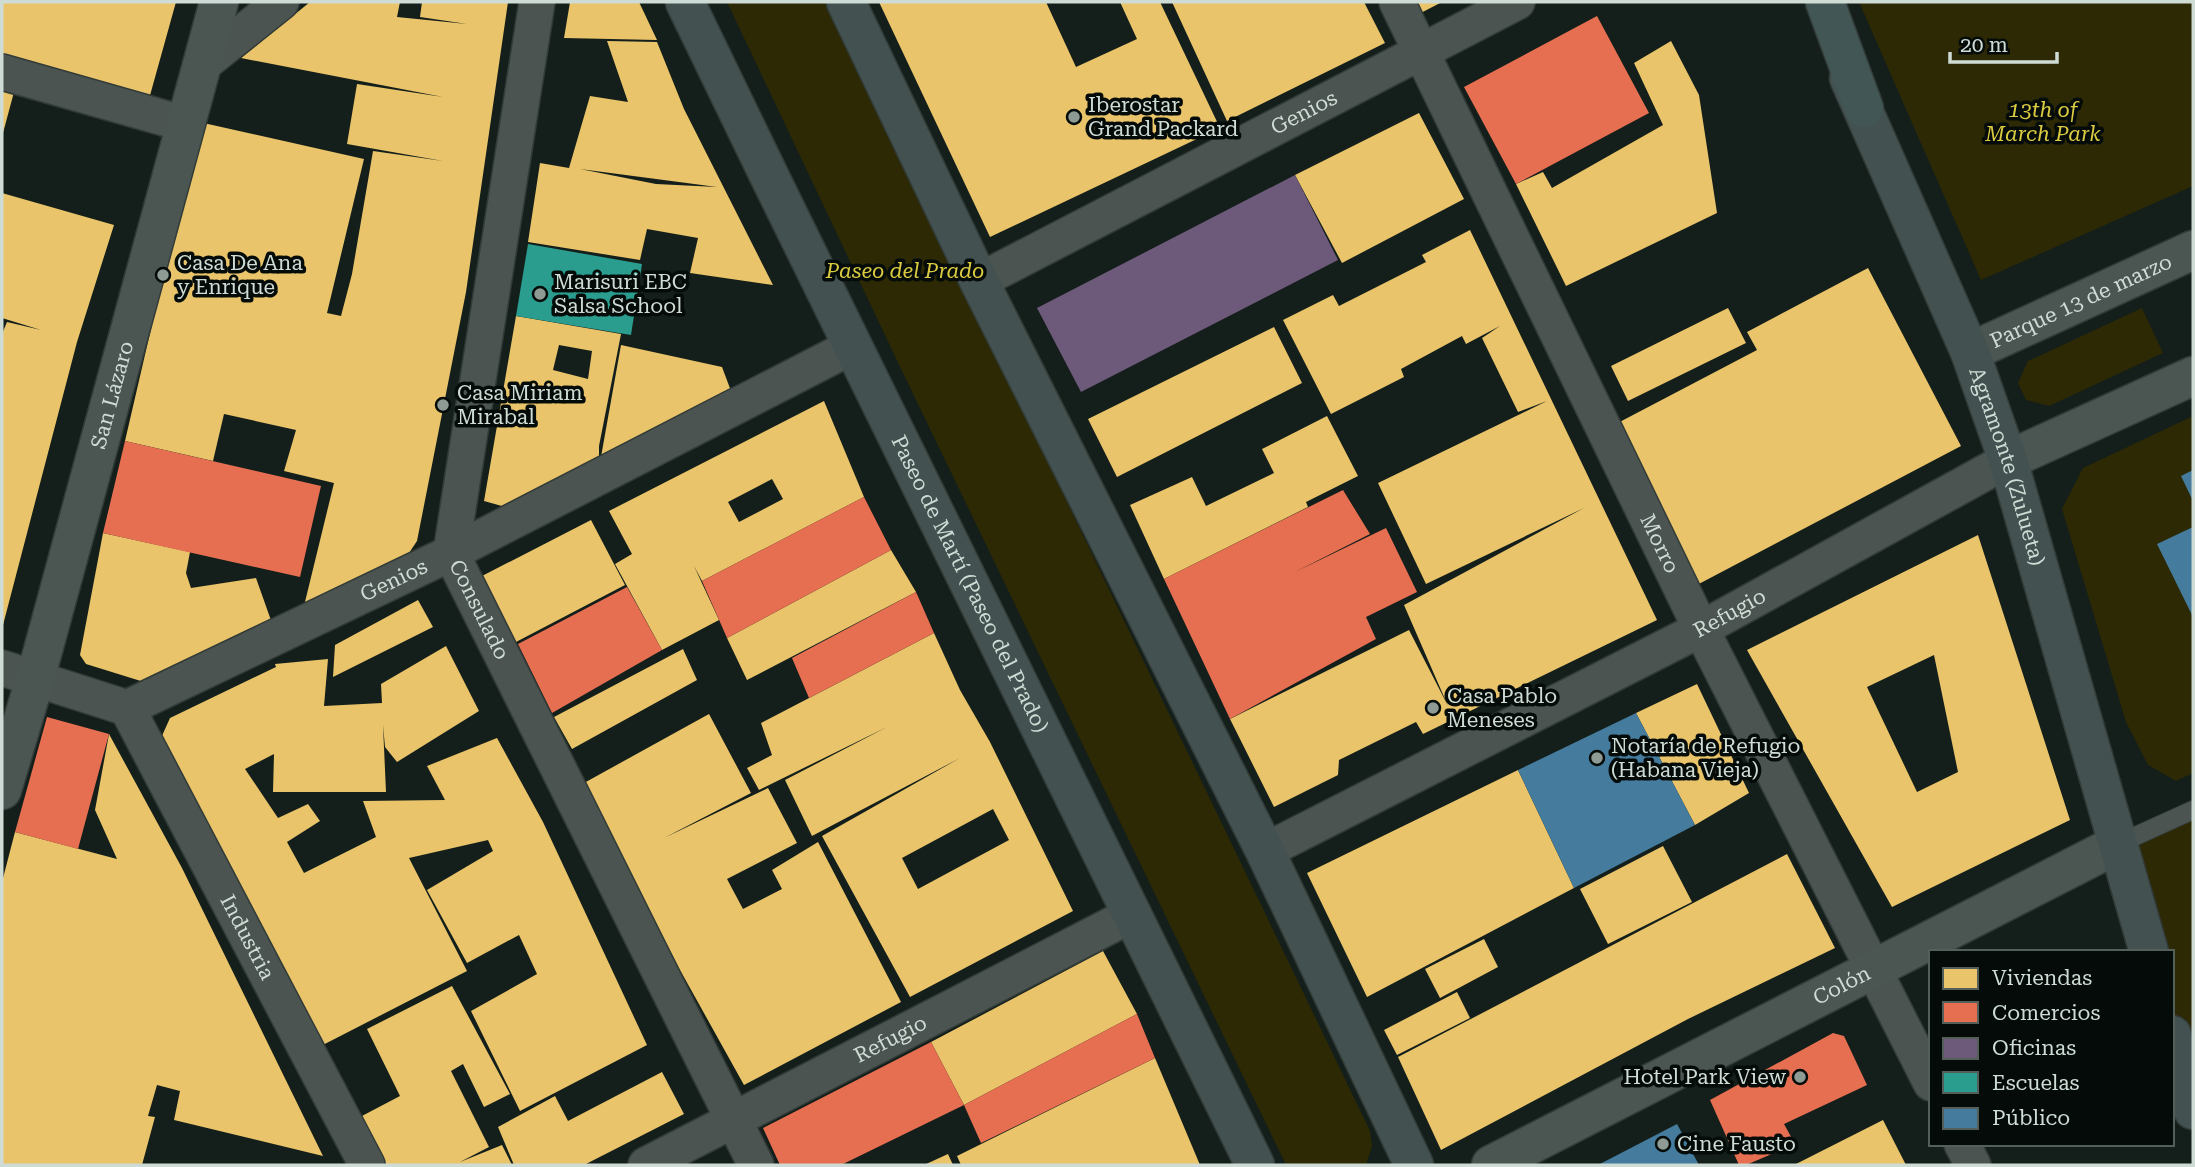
<svg xmlns="http://www.w3.org/2000/svg" width="2195" height="1167" font-family="'Roboto Serif',serif">
<style>
.green{fill:#2c2904}
.homes{fill:#e9c46a;fill-rule:evenodd}
.shops{fill:#e76f51}
.offices{fill:#6d597a}
.schools{fill:#2a9d8f}
.public{fill:#457b9d}
.lines{fill:none;stroke-linecap:round;stroke-linejoin:round}
.lane-casing{stroke:#323b37;stroke-width:20}
.street-casing{stroke:#323b37;stroke-width:38}
.secondary-casing{stroke:#323b37;stroke-width:41}
.primary-casing{stroke:#323b37;stroke-width:41}
.highway-casing{stroke:#323b37;stroke-width:41}
.lane{stroke:#4b5450;stroke-width:18}
.street{stroke:#4b5450;stroke-width:35}
.secondary{stroke:#4b5653;stroke-width:38}
.primary{stroke:#435250;stroke-width:38}
.highway{stroke:#425755;stroke-width:38}
.poi-dot{fill:#8e9a94;stroke:#040b08;stroke-width:2.5}
.labels{text-anchor:middle;stroke-width:7;stroke-linejoin:round;paint-order:stroke}
.poi-label{font-size:21px;fill:#cfdcd5;stroke:#040b08;text-anchor:start}
.park-label{font-size:21px;font-style:italic;fill:#dbcb41;stroke:#040b08}
.street-label{font-size:21px;fill:#cfdcd5;stroke:#040b08}
</style>
<rect width="100%" height="100%" fill="#141f1b"/>
<!-- green -->
<path class="green" d="M 727,2 L 826,2 L 1370,1131 L 1372,1146 L 1366,1165 L 1286,1165 L 902,371 Z
M 1859,2 L 2193,2 L 2193,186 L 1981,280 Z
M 2142,308 L 2163,353 L 2049,406 L 2026,400 L 2018,383 L 2028,361 Z
M 2193,416 L 2193,773 L 2176,781 L 2148,765 L 2126,722 L 2062,509 L 2083,468 Z
M 2193,810 L 2193,1110 L 2172,1035 L 2172,952 L 2149,952 L 2118,844 Z"/>
<!-- homes -->
<path class="homes" d="M 2,2 L 176,2 L 149,99 L 2,56 Z
M 310,2 L 400,2 L 397,17 L 467,24 L 420,17 L 422,2 L 508,2 L 466,292 L 417,541 L 407,556 L 304,606 L 334,483 L 284,471 L 296,430 L 224,414 L 213,461 L 125,441 L 199,122 L 364,159 L 327,313 L 341,316 L 352,274 L 373,151 L 443,161 L 347,144 L 357,84 L 443,97 L 241,58 Z
M 570,2 L 639,2 L 657,40 L 564,38 Z
M 879,2 L 1046,2 L 1076,67 L 1137,39 L 1120,2 L 1160,2 L 1220,128 L 990,237 Z
M 1172,2 L 1364,2 L 1385,43 L 1227,121 Z
M 1408,2 L 1442,2 L 1415,16 Z
M 607,41 L 657,42 L 684,109 L 773,285 L 690,273 L 698,238 L 647,229 L 640,260 L 528,242 L 540,163 L 569,168 L 590,96 L 628,102 ZM 580,169 L 717,187 L 656,184 Z
M 1671,41 L 1699,95 L 1717,213 L 1566,286 L 1516,184 L 1543,172 L 1552,188 L 1663,125 L 1634,63 Z
M 2,89 L 14,92 L 3,133 L 2,133 Z
M 1419,113 L 1464,199 L 1342,263 L 1295,175 Z
M 2,193 L 114,225 L 77,342 L 3,625 L 2,334 L 7,322 L 41,330 L 2,318 Z
M 1470,230 L 1657,620 L 1423,734 L 1416,722 L 1339,760 L 1338,775 L 1274,807 L 1230,719 L 1409,630 L 1448,706 L 1404,605 L 1584,508 L 1426,584 L 1378,483 L 1547,401 L 1518,412 L 1482,338 L 1500,326 L 1466,344 L 1462,336 L 1401,369 L 1404,377 L 1331,414 L 1283,320 L 1333,295 L 1339,306 L 1426,262 L 1422,255 Z
M 1868,268 L 1961,446 L 1695,586 L 1612,426 L 1757,350 L 1747,332 Z
M 1728,308 L 1746,343 L 1628,401 L 1611,366 Z
M 516,316 L 621,334 L 599,446 L 599,468 L 621,345 L 722,367 L 734,399 L 599,468 L 509,508 L 484,501 ZM 559,345 L 592,351 L 588,379 L 553,370 Z
M 1274,327 L 1302,383 L 1117,477 L 1088,419 Z
M 824,401 L 864,497 L 702,581 L 694,566 L 719,620 L 662,650 L 615,564 L 632,554 L 609,511 ZM 772,479 L 783,499 L 739,522 L 728,502 Z
M 1327,416 L 1358,476 L 1306,502 L 1308,507 L 1164,579 L 1130,505 L 1192,477 L 1206,506 L 1274,473 L 1262,449 Z
M 591,520 L 625,585 L 516,642 L 482,576 Z
M 103,533 L 190,552 L 186,573 L 191,588 L 256,578 L 273,626 L 144,682 L 86,664 L 80,655 Z
M 1978,535 L 2070,820 L 1892,907 L 1747,650 ZM 1934,655 L 1958,772 L 1917,792 L 1867,687 Z
M 891,550 L 916,592 L 747,680 L 727,638 Z
M 418,600 L 433,627 L 333,677 L 335,645 Z
M 934,633 L 960,690 L 990,742 L 1073,911 L 910,997 L 822,836 L 960,758 L 812,836 L 785,780 L 887,727 L 759,790 L 747,768 L 772,755 L 761,723 ZM 993,809 L 1009,840 L 918,889 L 902,858 Z
M 446,646 L 479,711 L 397,762 L 385,747 L 383,725 L 386,792 L 273,792 L 274,754 L 245,769 L 278,818 L 308,804 L 320,821 L 287,842 L 304,873 L 376,837 L 363,801 L 445,800 L 427,766 L 497,738 L 543,822 L 647,1045 L 520,1111 L 471,1011 L 537,974 L 519,935 L 467,963 L 427,890 L 493,851 L 488,840 L 409,858 L 467,971 L 317,1048 L 161,738 L 170,718 L 276,667 L 275,664 L 328,659 L 324,706 L 382,703 L 381,684 Z
M 683,649 L 697,680 L 572,749 L 554,717 Z
M 1697,684 L 1749,793 L 1695,825 L 1636,713 Z
M 709,714 L 751,793 L 664,838 L 768,788 L 797,843 L 727,879 L 743,909 L 782,889 L 772,870 L 818,842 L 901,1002 L 744,1085 L 680,970 L 584,783 Z
M 109,734 L 182,868 L 323,1156 L 174,1120 L 180,1091 L 157,1085 L 148,1116 L 155,1117 L 142,1165 L 2,1165 L 2,882 L 15,832 L 117,859 L 95,810 Z
M 1518,770 L 1574,888 L 1367,997 L 1307,873 Z
M 1663,846 L 1692,902 L 1608,944 L 1580,889 Z
M 1787,854 L 1835,948 L 1688,1019 L 1441,1150 L 1398,1057 Z
M 1484,939 L 1498,967 L 1440,998 L 1425,969 Z
M 1103,951 L 1137,1014 L 964,1105 L 931,1042 Z
M 452,986 L 510,1094 L 484,1107 L 463,1064 L 451,1071 L 489,1147 L 460,1162 L 502,1145 L 512,1165 L 385,1165 L 360,1117 L 400,1096 L 367,1029 Z
M 1457,992 L 1470,1018 L 1397,1055 L 1384,1030 Z
M 1155,1058 L 1200,1165 L 961,1165 L 957,1156 Z
M 662,1072 L 684,1114 L 584,1165 L 514,1165 L 498,1127 L 555,1096 L 568,1121 Z
M 1883,1120 L 1906,1165 L 1794,1165 Z
M 948,1154 L 953,1165 L 924,1165 Z"/>
<!-- shops -->
<path class="shops" d="M 1597,16 L 1649,113 L 1516,184 L 1464,87 Z
M 125,441 L 321,486 L 300,577 L 103,533 Z
M 1343,490 L 1370,534 L 1295,572 L 1386,528 L 1417,592 L 1366,617 L 1376,639 L 1230,719 L 1164,579 Z
M 864,497 L 891,550 L 727,638 L 702,581 Z
M 627,587 L 662,650 L 552,713 L 518,644 Z
M 916,592 L 934,633 L 809,698 L 792,658 Z
M 47,717 L 109,734 L 78,849 L 15,832 Z
M 1137,1014 L 1155,1058 L 981,1143 L 964,1105 Z
M 1833,1033 L 1844,1036 L 1867,1085 L 1784,1124 L 1795,1144 L 1746,1165 L 1739,1165 L 1710,1100 Z
M 931,1042 L 964,1105 L 841,1165 L 780,1165 L 763,1128 Z"/>
<!-- offices -->
<path class="offices" d="M 1295,175 L 1338,260 L 1081,392 L 1037,308 Z"/>
<!-- schools -->
<path class="schools" d="M 528,244 L 642,264 L 631,335 L 516,316 Z"/>
<!-- public -->
<path class="public" d="M 2193,470 L 2193,501 L 2181,476 Z
M 2193,527 L 2193,617 L 2157,544 Z
M 1636,713 L 1695,825 L 1574,888 L 1518,770 Z
M 1677,1124 L 1699,1165 L 1598,1165 Z"/>
<g class="lines">
<!-- lane casing -->
<g class="lane-casing">
<path id="lane" d="M 2118,844 L 2193,810"/>
</g>
<!-- street casing -->
<g class="street-casing">
<g id="street">
<path id="s1" d="M 537,2 L 451,553 L 756,1165"/>
<path id="s2" d="M 1397,2 L 1701,629 L 1931,1083"/>
<path d="M 202,65 L 281,2"/>
<path d="M 2,72 L 185,124"/>
<path id="s3" d="M 979,281 L 1517,2"/>
<path id="s4" d="M 2,668 L 127,708 L 451,553 L 851,347"/>
<path id="s5" d="M 127,708 L 367,1165"/>
<path id="s6" d="M 1265,851 L 1701,629 L 2008,460"/>
<path d="M 1962,1144 L 1973,1165"/>
<path id="s7" d="M 646,1165 L 1133,914"/>
</g>
</g>
<!-- secondary casing -->
<g class="secondary-casing">
<g id="secondary">
<path id="s8" d="M 1970,352 L 2193,250"/>
<path d="M 2008,460 L 2193,376"/>
<path id="s9" d="M 2,790 L 36,676 L 219,2"/>
<path id="s10" d="M 1491,1165 L 2118,844"/>
</g>
</g>
<!-- primary casing -->
<g class="primary-casing">
<g id="primary">
<path id="s11" d="M 685,2 C 872,391 1067,776 1255,1165"/>
<path d="M 846,2 L 979,281 L 1265,851 L 1414,1165"/>
<path id="s12" d="M 1849,78 L 1970,352 L 2008,460 L 2149,952"/>
<path d="M 2172,1035 L 2193,1110"/>
</g>
</g>
<!-- highway casing -->
<g class="highway-casing">
<path id="highway" d="M 1825,2 L 1864,108"/>
</g>
<!-- lane -->
<use href="#lane" class="lane"/>
<!-- street -->
<use href="#street" class="street"/>
<!-- secondary -->
<use href="#secondary" class="secondary"/>
<!-- primary -->
<use href="#primary" class="primary"/>
<!-- highway -->
<use href="#highway" class="highway"/>
</g>
<!-- markers -->
<g class="poi-dot">
<circle cx="1074" cy="117" r="7"/>
<circle cx="163" cy="275" r="7"/>
<circle cx="540" cy="294" r="7"/>
<circle cx="443" cy="405" r="7"/>
<circle cx="1433" cy="708" r="7"/>
<circle cx="1597" cy="758" r="7"/>
<circle cx="1800" cy="1077" r="7"/>
<circle cx="1663" cy="1144" r="7"/>
</g>
<g class="labels">
<!-- poi labels -->
<g class="poi-label">
<text x="1088" y="112">Iberostar<tspan x="1088" dy="24">Grand Packard</tspan></text>
<text x="177" y="270">Casa De Ana<tspan x="177" dy="24">y Enrique</tspan></text>
<text x="554" y="289">Marisuri EBC<tspan x="554" dy="24">Salsa School</tspan></text>
<text x="457" y="400">Casa Miriam<tspan x="457" dy="24">Mirabal</tspan></text>
<text x="1447" y="703">Casa Pablo<tspan x="1447" dy="24">Meneses</tspan></text>
<text x="1611" y="753">Notaría de Refugio<tspan x="1611" dy="24">(Habana Vieja)</tspan></text>
<text x="1786" y="1084" text-anchor="end">Hotel Park View</text>
<text x="1677" y="1151">Cine Fausto</text>
</g>
<!-- park labels -->
<g class="park-label">
<text x="2043" y="117">13th of<tspan x="2043" dy="24">March Park</tspan></text>
<text x="905" y="278">Paseo del Prado</text>
</g>
<!-- street labels -->
<g class="street-label">
<text dy="7" stroke="none"><textPath href="#s3" startOffset="366">Genios</textPath></text>
<text dy="7" stroke="none"><textPath href="#s8" startOffset="122">Parque 13 de marzo</textPath></text>
<text dy="7" stroke="none"><textPath href="#s9" startOffset="410">San Lázaro</textPath></text>
<text dy="7" stroke="none"><textPath href="#s12" startOffset="420">Agramonte (Zulueta)</textPath></text>
<text dy="7" stroke="none"><textPath href="#s2" startOffset="602">Morro</textPath></text>
<text dy="7" stroke="none"><textPath href="#s4" startOffset="427">Genios</textPath></text>
<text dy="7" stroke="none"><textPath href="#s11" startOffset="648">Paseo de Martí (Paseo del Prado)</textPath></text>
<text dy="7" stroke="none"><textPath href="#s1" startOffset="621">Consulado</textPath></text>
<text dy="7" stroke="none"><textPath href="#s6" startOffset="522">Refugio</textPath></text>
<text dy="7" stroke="none"><textPath href="#s5" startOffset="259">Industria</textPath></text>
<text dy="7" stroke="none"><textPath href="#s10" startOffset="394">Colón</textPath></text>
<text dy="7" stroke="none"><textPath href="#s7" startOffset="275">Refugio</textPath></text>
</g>
</g>
<!-- border -->
<rect width="2195" height="1167" fill="none" stroke="#cfdcd5" stroke-width="7"/>
<!-- legend -->
<rect x="1929" y="950" width="245" height="196" fill="#040b08" stroke="#555f5a" stroke-width="2"/>
<rect x="1943" y="968" width="35" height="21" fill="#e9c46a" stroke="#555f5a" stroke-width="2"/>
<text x="1992" y="985" font-size="21" fill="#cfdcd5">Viviendas</text>
<rect x="1943" y="1002" width="35" height="21" fill="#e76f51" stroke="#555f5a" stroke-width="2"/>
<text x="1992" y="1020" font-size="21" fill="#cfdcd5">Comercios</text>
<rect x="1943" y="1038" width="35" height="21" fill="#6d597a" stroke="#555f5a" stroke-width="2"/>
<text x="1992" y="1055" font-size="21" fill="#cfdcd5">Oficinas</text>
<rect x="1943" y="1072" width="35" height="21" fill="#2a9d8f" stroke="#555f5a" stroke-width="2"/>
<text x="1992" y="1090" font-size="21" fill="#cfdcd5">Escuelas</text>
<rect x="1943" y="1108" width="35" height="21" fill="#457b9d" stroke="#555f5a" stroke-width="2"/>
<text x="1992" y="1125" font-size="21" fill="#cfdcd5">Público</text>
<!-- scale -->
<path d="M1950 52v10h107v-10" fill="none" stroke="#cfdcd5" stroke-width="3.5"/>
<text x="1960" y="52" font-size="21" fill="#cfdcd5" stroke="#040b08" stroke-width="5" paint-order="stroke">20 m</text>
</svg>
